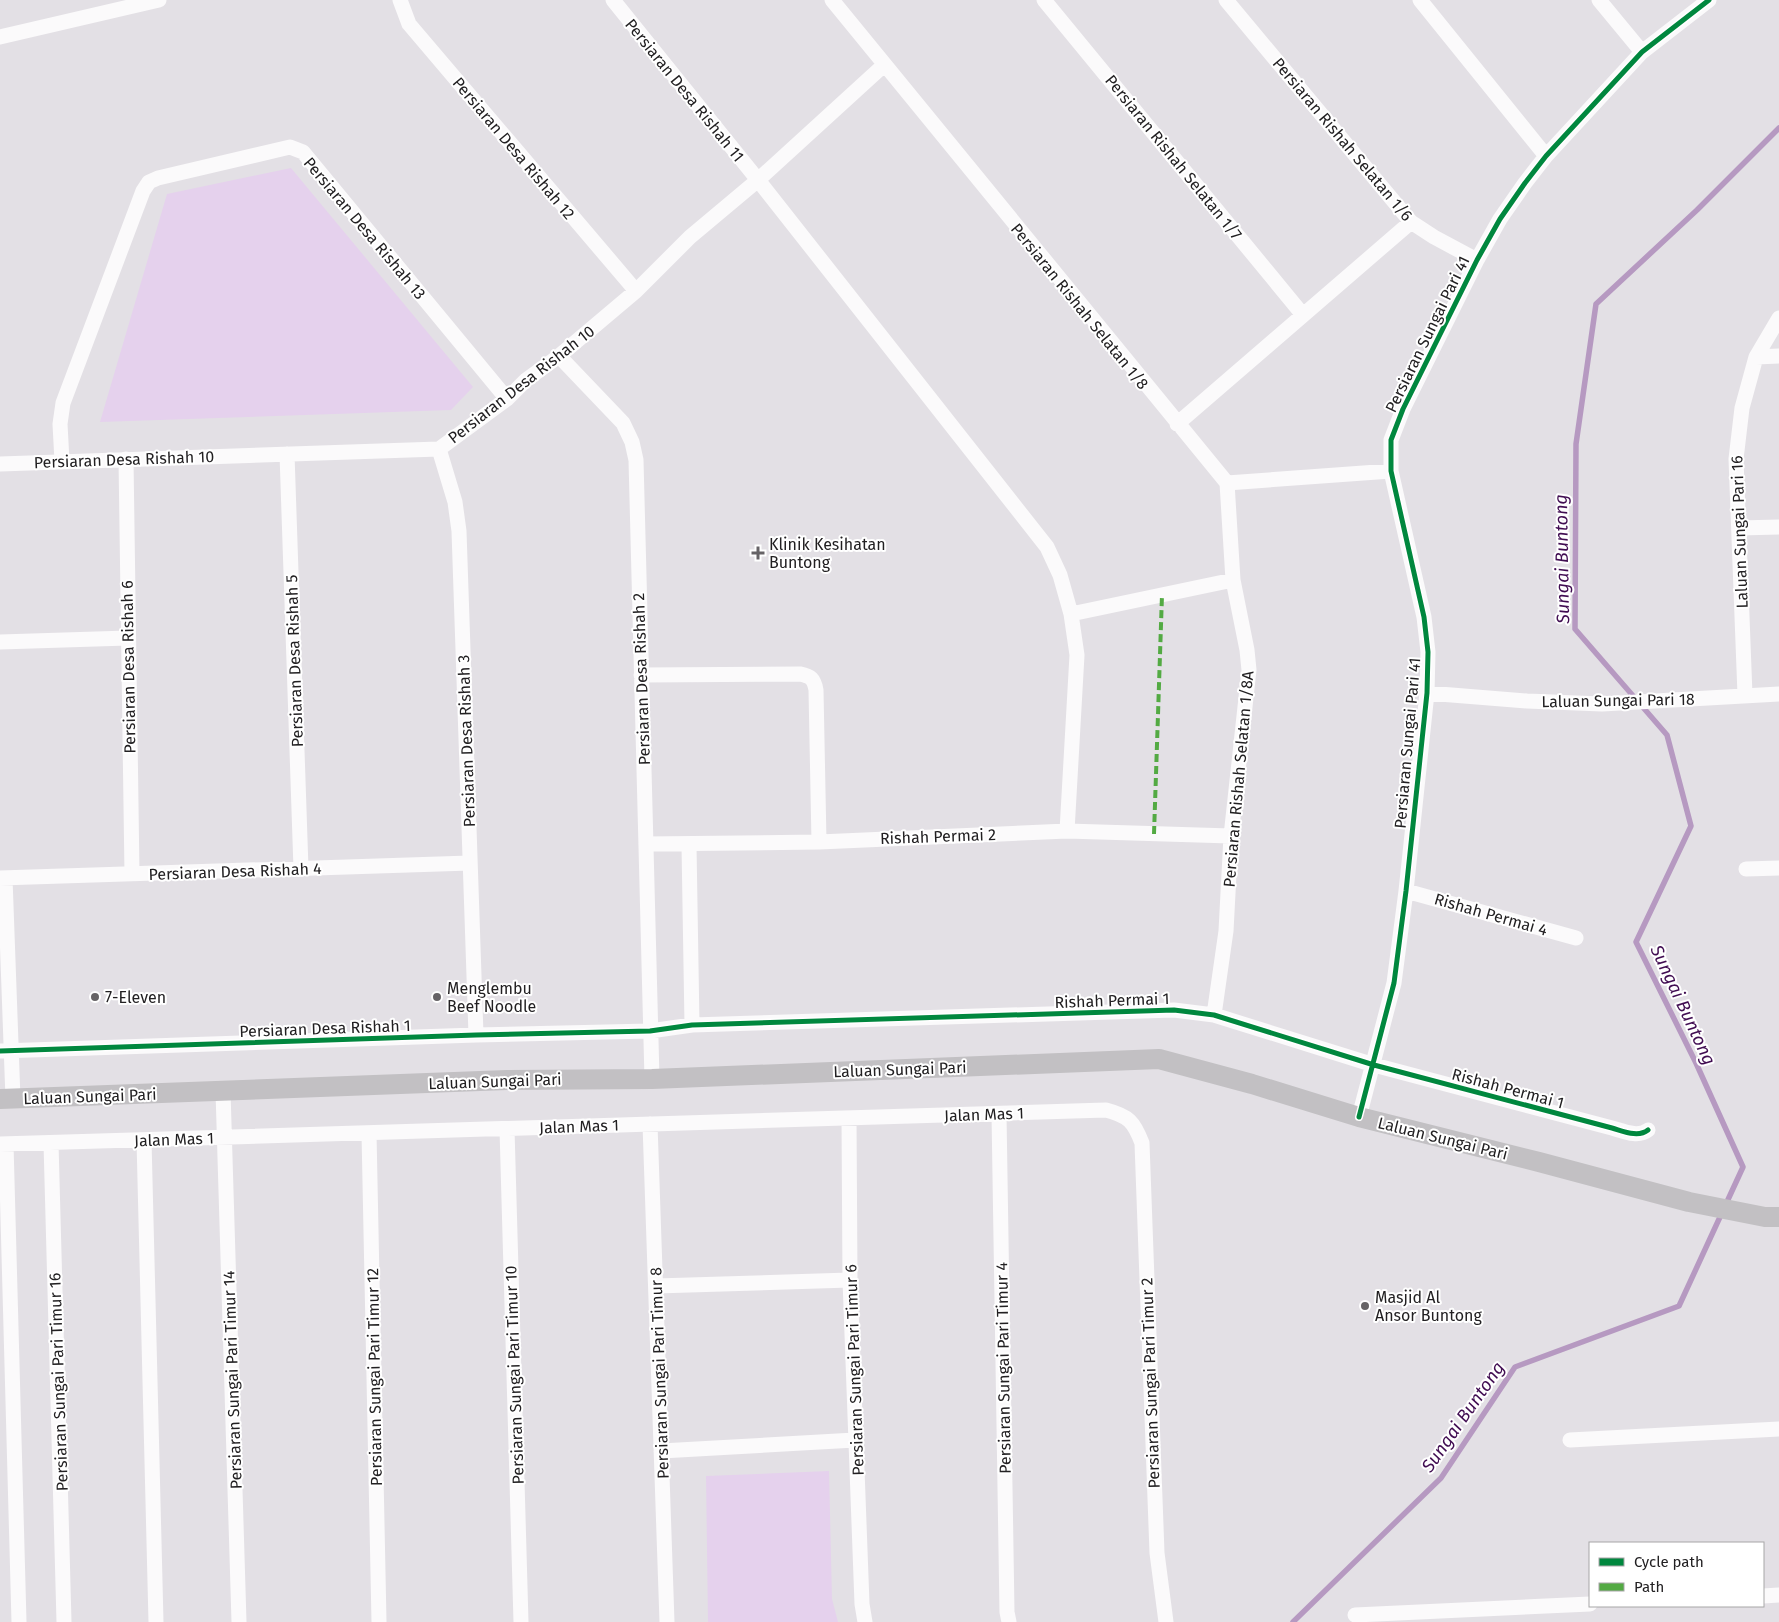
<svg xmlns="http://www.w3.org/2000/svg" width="1779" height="1622" font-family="'Fira Sans',sans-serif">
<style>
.green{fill:#e5d1ed}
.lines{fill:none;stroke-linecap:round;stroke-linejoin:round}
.stream{stroke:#b699c1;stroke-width:5.5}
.street{stroke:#fbfafb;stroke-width:15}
.secondary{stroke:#c2c0c3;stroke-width:20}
.quiet{stroke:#53aa43;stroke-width:4;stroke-dasharray:8 4;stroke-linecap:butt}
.cycleway-casing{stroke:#fff;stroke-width:8}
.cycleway{stroke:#00873e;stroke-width:5}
.poi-dot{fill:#666366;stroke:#fff;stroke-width:2}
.labels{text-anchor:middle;stroke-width:4;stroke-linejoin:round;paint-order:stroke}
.street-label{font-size:16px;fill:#222022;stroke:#fff}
.poi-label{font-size:16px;fill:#222022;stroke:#fff;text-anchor:start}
.water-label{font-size:18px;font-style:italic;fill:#410d52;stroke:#fff}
</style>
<rect width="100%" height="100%" fill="#e3e0e5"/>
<!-- green -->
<path class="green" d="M 291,168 L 473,387 L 451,410 L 100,422 L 167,194 Z
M 829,1471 L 832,1599 L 838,1622 L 708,1622 L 706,1476 Z"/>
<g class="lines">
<!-- stream -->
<path class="stream" d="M 1293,1622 L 1441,1478 L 1515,1367 L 1679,1306 L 1743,1167 L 1696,1063 L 1636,942 L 1691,826 L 1667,735 L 1575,629 L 1576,444 L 1596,304 L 1697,210 L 1779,128"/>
<!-- street -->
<path class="street" d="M 400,0 L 409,24 L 636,291
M 613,0 L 758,180 L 1047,547 L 1060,575 L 1071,614 L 1077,655 L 1067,831
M 832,0 L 1227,483 L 1391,471
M 1044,0 L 1303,315
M 1226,0 L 1411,222 L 1434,237 L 1477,260
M 1420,0 L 1546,156
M 1599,0 L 1642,52
M 0,37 L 159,0
M 559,356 L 623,423 L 632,442 L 636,460 L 652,1079
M 1756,357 L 1779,356
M 1177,424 L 1411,222
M 439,449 L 455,502 L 459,531 L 476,1035
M 287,454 L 301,869
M 126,459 L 132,874
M 62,461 L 60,424 L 63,403 L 143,191 L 149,182 L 158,178 L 290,147 L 303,152 L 507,399
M 0,464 L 439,449 L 507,399 L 526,380 L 559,356 L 636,291 L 690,237 L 758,180 L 884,65
M 1739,528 L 1779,527
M 1071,614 L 1233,580
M 0,642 L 128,638
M 641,675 L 800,674 C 811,676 814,679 816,690 L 819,842
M 1427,693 L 1527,701 L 1602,704 L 1779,694
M 1745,695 L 1736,459 L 1742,408 L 1756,357 L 1779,318
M 646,844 L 819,842 L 1067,831 L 1231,836
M 689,845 L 692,1025
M 1746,869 L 1779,868
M 0,878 L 470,863
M 5,878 L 13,1099
M 1406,891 L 1576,938
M 1214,1015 L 1226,931 L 1231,836 L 1249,670 L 1247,650 L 1233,580 L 1227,483
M 0,1051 L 476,1035 L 650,1031 L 692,1025 L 1174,1010 L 1214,1015 L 1374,1065 L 1612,1128 C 1623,1131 1638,1138 1648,1130
M 223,1091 L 239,1622
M 999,1114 L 1007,1612 L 1009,1622
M 1359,1117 L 1394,983 L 1406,891 L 1427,693 L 1428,652 L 1424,617 L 1391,471 L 1391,440 L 1403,409 L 1477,260 L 1500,219 L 1525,183 L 1546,156 L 1642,52 L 1709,0
M 849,1118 L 850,1280 L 862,1604 L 865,1622
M 650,1124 L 667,1622
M 507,1129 L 521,1622
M 369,1133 L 379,1622
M 144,1140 L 156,1622
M 51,1143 L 64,1622
M 0,1144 L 1106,1110 C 1129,1116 1134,1122 1142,1143 L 1157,1553 L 1166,1622
M 6,1144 L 19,1622
M 656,1286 L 850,1280
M 1570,1440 L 1779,1429
M 661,1451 L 855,1440
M 1763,1596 L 1779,1595
M 1355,1615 L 1590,1604"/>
<!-- secondary -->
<path class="secondary" d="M 0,1099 L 507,1080 L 652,1079 L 1159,1059 L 1252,1084 L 1359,1117 L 1539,1162 L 1689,1202 L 1765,1217 L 1779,1217"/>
<!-- quiet -->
<path class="quiet" d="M 1154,834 L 1162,595"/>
<!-- cycleway casing -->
<g class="cycleway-casing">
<path id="cycleway" d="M 0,1051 L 476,1035 L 650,1031 L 692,1025 L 1174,1010 L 1214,1015 L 1374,1065 L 1612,1128 C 1623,1131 1638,1138 1648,1130
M 1359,1117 L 1394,983 L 1406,891 L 1427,693 L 1428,652 L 1424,617 L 1391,471 L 1391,440 L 1403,409 L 1477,260 L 1500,219 L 1525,183 L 1546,156 L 1642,52 L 1709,0"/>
</g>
<!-- cycleway -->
<use href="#cycleway" class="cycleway"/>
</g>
<!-- markers -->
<g class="poi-dot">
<path d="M755.5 545.5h5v5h5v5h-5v5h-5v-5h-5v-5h5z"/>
<circle cx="95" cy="997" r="5"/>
<circle cx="437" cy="997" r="5"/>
<circle cx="1365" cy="1306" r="5"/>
</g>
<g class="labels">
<!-- street labels -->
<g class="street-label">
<text transform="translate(685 90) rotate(51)" y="6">Persiaran Desa Rishah 11</text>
<text transform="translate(1343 139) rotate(50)" y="6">Persiaran Rishah Selatan 1/6</text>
<text transform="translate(514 148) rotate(50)" y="6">Persiaran Desa Rishah 12</text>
<text transform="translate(1174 157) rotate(51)" y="6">Persiaran Rishah Selatan 1/7</text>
<text transform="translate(365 228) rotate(50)" y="6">Persiaran Desa Rishah 13</text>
<text transform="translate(1080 306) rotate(51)" y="6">Persiaran Rishah Selatan 1/8</text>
<text transform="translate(1427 334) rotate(-64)" y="6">Persiaran Sungai Pari 41</text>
<text transform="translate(521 384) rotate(-38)" y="6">Persiaran Desa Rishah 10</text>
<text transform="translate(124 459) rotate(-2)" y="6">Persiaran Desa Rishah 10</text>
<text transform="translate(1739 532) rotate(-92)" y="6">Laluan Sungai Pari 16</text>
<text transform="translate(294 661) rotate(-92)" y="6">Persiaran Desa Rishah 5</text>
<text transform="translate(128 667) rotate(-91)" y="6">Persiaran Desa Rishah 6</text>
<text transform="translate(641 679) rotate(-92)" y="6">Persiaran Desa Rishah 2</text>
<text transform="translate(1618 700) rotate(-1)" y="6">Laluan Sungai Pari 18</text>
<text transform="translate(466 741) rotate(-92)" y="6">Persiaran Desa Rishah 3</text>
<text transform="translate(1407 743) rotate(-85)" y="6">Persiaran Sungai Pari 41</text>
<text transform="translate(1238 779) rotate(-85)" y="6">Persiaran Rishah Selatan 1/8A</text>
<text transform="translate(938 836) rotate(-2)" y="6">Rishah Permai 2</text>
<text transform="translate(235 871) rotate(-2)" y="6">Persiaran Desa Rishah 4</text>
<text transform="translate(1491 914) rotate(16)" y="6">Rishah Permai 4</text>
<text transform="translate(1112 1000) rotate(-2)" y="6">Rishah Permai 1</text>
<text transform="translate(325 1028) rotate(-2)" y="6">Persiaran Desa Rishah 1</text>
<text transform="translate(900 1069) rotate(-2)" y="6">Laluan Sungai Pari</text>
<text transform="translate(495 1081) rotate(-2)" y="6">Laluan Sungai Pari</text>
<text transform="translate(1508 1088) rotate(15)" y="6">Rishah Permai 1</text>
<text transform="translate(90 1096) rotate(-2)" y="6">Laluan Sungai Pari</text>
<text transform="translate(984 1114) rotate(-2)" y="6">Jalan Mas 1</text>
<text transform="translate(579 1126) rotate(-2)" y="6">Jalan Mas 1</text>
<text transform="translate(1443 1138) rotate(14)" y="6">Laluan Sungai Pari</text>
<text transform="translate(174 1139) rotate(-2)" y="6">Jalan Mas 1</text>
<text transform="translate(1003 1368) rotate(-91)" y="6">Persiaran Sungai Pari Timur 4</text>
<text transform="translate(854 1370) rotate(-92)" y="6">Persiaran Sungai Pari Timur 6</text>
<text transform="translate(659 1373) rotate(-92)" y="6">Persiaran Sungai Pari Timur 8</text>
<text transform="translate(514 1375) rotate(-92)" y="6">Persiaran Sungai Pari Timur 10</text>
<text transform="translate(374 1377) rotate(-91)" y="6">Persiaran Sungai Pari Timur 12</text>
<text transform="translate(232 1380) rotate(-92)" y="6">Persiaran Sungai Pari Timur 14</text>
<text transform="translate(58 1382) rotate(-92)" y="6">Persiaran Sungai Pari Timur 16</text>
<text transform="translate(1150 1383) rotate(-92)" y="6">Persiaran Sungai Pari Timur 2</text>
</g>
<!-- poi labels -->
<g class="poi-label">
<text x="769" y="550">Klinik Kesihatan<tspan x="769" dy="18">Buntong</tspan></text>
<text x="447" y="994">Menglembu<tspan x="447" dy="18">Beef Noodle</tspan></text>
<text x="105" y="1003">7-Eleven</text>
<text x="1375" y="1303">Masjid Al<tspan x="1375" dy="18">Ansor Buntong</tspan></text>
</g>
<!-- water labels -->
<g class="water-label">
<text transform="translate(1562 559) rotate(-91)" y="6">Sungai Buntong</text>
<text transform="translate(1683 1005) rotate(65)" y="6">Sungai Buntong</text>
<text transform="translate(1463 1417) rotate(-55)" y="6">Sungai Buntong</text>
</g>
</g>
<!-- legend -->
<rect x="1589" y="1542" width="175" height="65" fill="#ffffff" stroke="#a7a6a7"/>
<rect x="1599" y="1558" width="25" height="8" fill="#00873e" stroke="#a7a6a7"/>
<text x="1634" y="1567" font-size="15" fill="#222022">Cycle path</text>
<rect x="1599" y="1583" width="25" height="8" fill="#53aa43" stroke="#a7a6a7"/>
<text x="1634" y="1592" font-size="15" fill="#222022">Path</text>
</svg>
